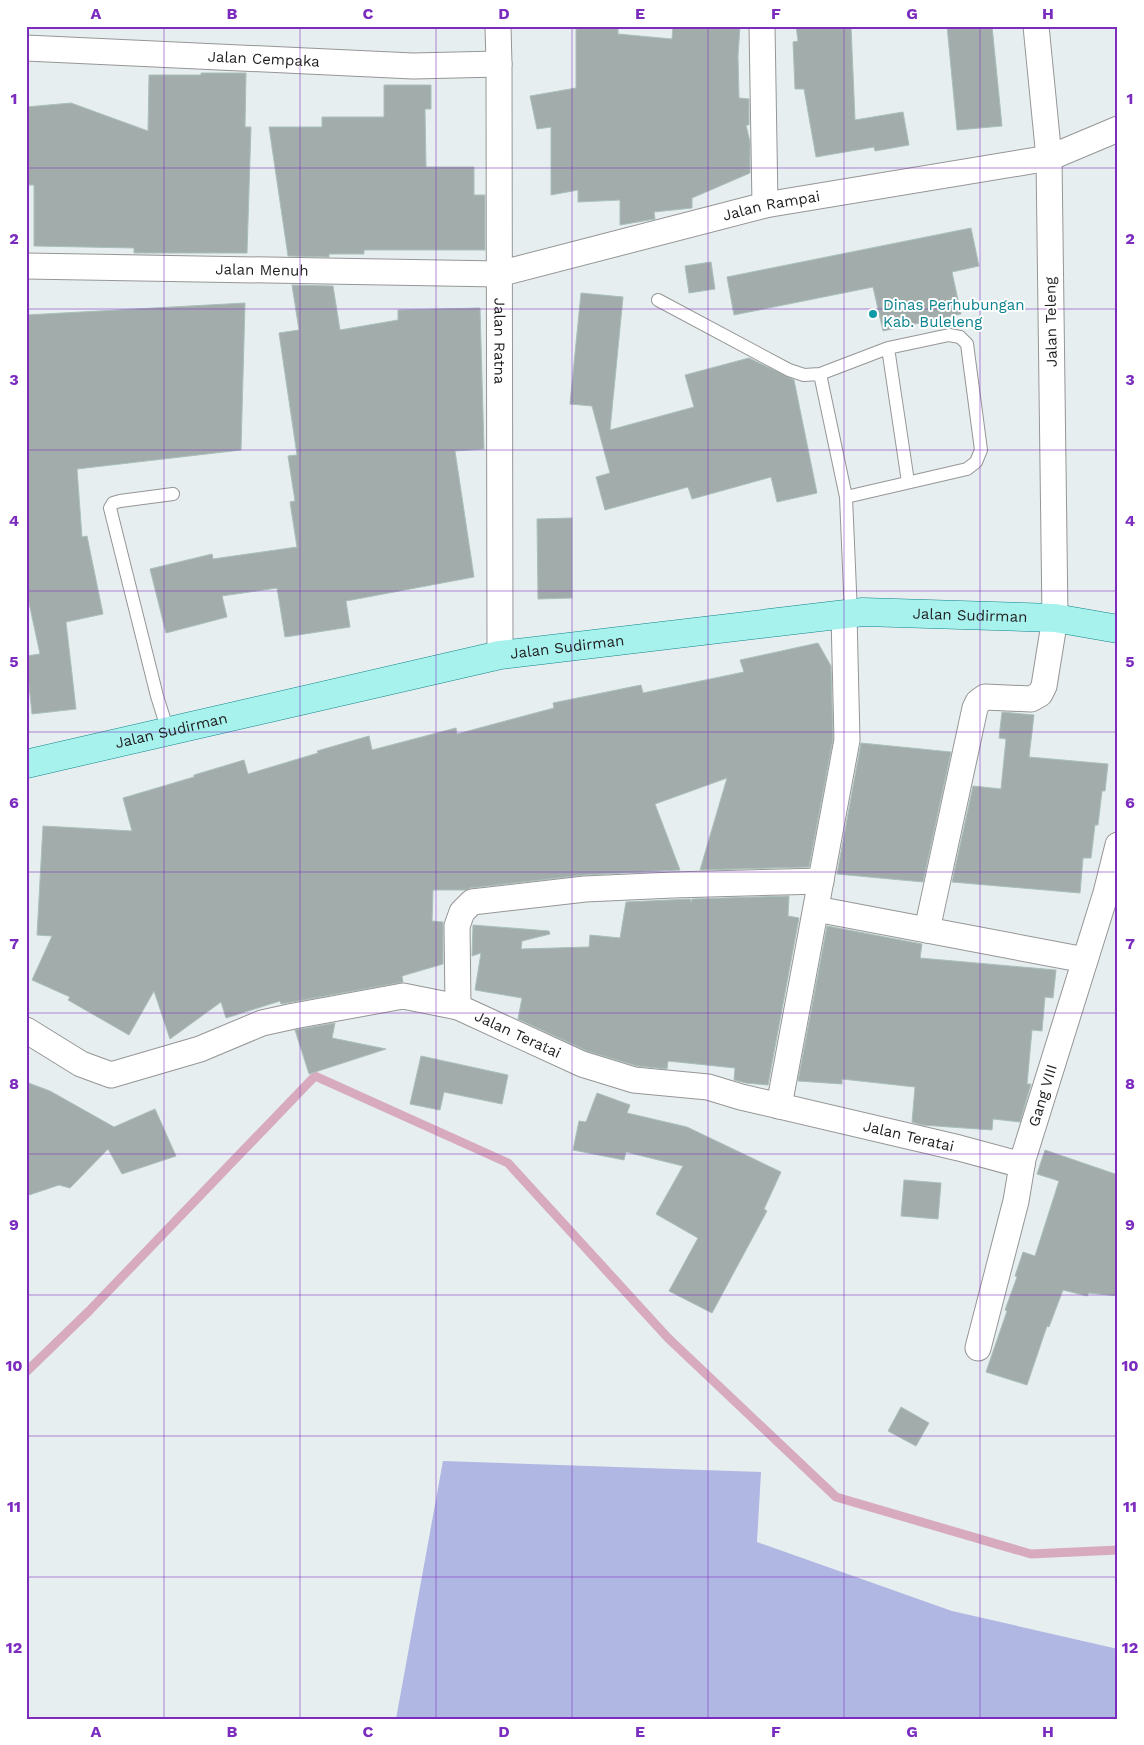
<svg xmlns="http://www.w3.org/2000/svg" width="1144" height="1745" font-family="'Work Sans',sans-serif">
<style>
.grass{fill:#b1b7e3}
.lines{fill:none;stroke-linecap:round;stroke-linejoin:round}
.stream{stroke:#d7abbd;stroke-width:9}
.building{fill:#a2adab;stroke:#aabfbb}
.lane-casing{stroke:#969696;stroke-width:14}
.street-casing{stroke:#969696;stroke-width:27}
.primary-casing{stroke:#10848a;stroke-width:29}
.lane{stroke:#fff;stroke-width:12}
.street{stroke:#fff;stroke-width:25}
.primary{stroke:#a8f2ee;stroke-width:28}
.grid{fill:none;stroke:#7b2cbf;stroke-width:1;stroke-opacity:0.55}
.culture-dot{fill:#0f9aa8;stroke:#fff;stroke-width:2}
.labels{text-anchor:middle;stroke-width:4;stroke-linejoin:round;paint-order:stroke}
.street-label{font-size:15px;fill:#1f1f1f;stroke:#fff}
.culture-label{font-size:15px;fill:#0d838f;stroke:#fff;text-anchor:start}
.neatline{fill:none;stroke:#7b2cbf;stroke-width:2}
.grid-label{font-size:16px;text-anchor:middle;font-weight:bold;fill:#7b2cbf}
</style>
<rect width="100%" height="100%" fill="#e6eeef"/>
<!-- grass -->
<path class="grass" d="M 443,1461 L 761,1472 L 757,1542 L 952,1611 L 1118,1649 L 1118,1719 L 396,1719 Z"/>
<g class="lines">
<!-- stream -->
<path class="stream" d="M 26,1372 L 89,1311 L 315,1076 L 508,1163 L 668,1338 L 836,1497 L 1031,1554 L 1118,1550"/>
</g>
<!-- building -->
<path class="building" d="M 576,26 L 618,26 L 618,34 L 672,39 L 673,26 L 740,26 L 738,56 L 739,98 L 749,99 L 749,125 L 746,125 L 750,142 L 750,173 L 692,198 L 692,208 L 654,212 L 655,219 L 620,225 L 620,200 L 578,202 L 578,190 L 551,195 L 551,127 L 537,129 L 530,96 L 576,88 Z
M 796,26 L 851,26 L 855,120 L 903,112 L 909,145 L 875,151 L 874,147 L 816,157 L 804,89 L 795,89 L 793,42 L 798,41 Z
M 947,26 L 992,26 L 1002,126 L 957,130 Z
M 201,73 L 246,73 L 245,127 L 251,127 L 247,253 L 134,253 L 134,248 L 34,246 L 34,185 L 26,185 L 26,107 L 71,103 L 148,131 L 149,75 L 201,75 Z
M 384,85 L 431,85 L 431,109 L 425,109 L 426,167 L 474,167 L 474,195 L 485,195 L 485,250 L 364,250 L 364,254 L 329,254 L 329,257 L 288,256 L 269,127 L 322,127 L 322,117 L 384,117 Z
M 971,228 L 979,266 L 952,272 L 961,314 L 883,331 L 873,287 L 734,315 L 727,277 Z
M 711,262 L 715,289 L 689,293 L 685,266 Z
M 292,285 L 333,286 L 340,330 L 398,320 L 398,310 L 480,308 L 484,449 L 455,451 L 474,577 L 346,601 L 350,627 L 285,637 L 277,588 L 222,596 L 227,617 L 166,633 L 150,569 L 212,554 L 213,559 L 297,547 L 290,502 L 295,501 L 288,456 L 297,455 L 279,333 L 299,330 Z
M 581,293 L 623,297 L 610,430 L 694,407 L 685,375 L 749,358 L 794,380 L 817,493 L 777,502 L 771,477 L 692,499 L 688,487 L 605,510 L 596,477 L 610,473 L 592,406 L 570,404 Z
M 245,303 L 241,450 L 77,469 L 82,537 L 87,536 L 103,614 L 66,622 L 76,709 L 32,714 L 26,656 L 40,654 L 26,589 L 26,315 Z
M 572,518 L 572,598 L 538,599 L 537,519 Z
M 818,643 L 831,666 L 833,739 L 809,867 L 700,870 L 727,778 L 655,804 L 680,870 L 584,875 L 470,888 L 466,890 L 433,890 L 432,921 L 443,922 L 443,964 L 402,976 L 403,982 L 281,1004 L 280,1001 L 226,1018 L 221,1002 L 170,1039 L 154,991 L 129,1035 L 68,1000 L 70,997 L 32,980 L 52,936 L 37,935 L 43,826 L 132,831 L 123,798 L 194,777 L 194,775 L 244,760 L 248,774 L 318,753 L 317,751 L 369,736 L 372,750 L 456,728 L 457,734 L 554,708 L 553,703 L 641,685 L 643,693 L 744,672 L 740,660 Z
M 1002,712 L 1034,715 L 1029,757 L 1108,764 L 1105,791 L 1102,791 L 1098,825 L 1095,825 L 1091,858 L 1083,858 L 1080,893 L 952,882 L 973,786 L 1001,789 L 1006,739 L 999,738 Z
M 861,743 L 951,752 L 923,882 L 837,874 Z
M 789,896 L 788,916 L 799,918 L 768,1085 L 746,1083 L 734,1080 L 735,1068 L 668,1061 L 667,1069 L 637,1066 L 587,1051 L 518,1019 L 522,998 L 475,990 L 481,953 L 472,956 L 473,925 L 549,931 L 550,934 L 522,941 L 521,949 L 589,947 L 590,935 L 620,938 L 626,902 L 690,899 L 691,902 L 692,899 Z
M 827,926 L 922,944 L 920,958 L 1056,970 L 1053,998 L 1045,997 L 1042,1031 L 1032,1030 L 1027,1084 L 1031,1084 L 1020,1122 L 993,1119 L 992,1130 L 922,1125 L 912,1122 L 915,1087 L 842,1079 L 842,1084 L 798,1081 Z
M 335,1023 L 332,1038 L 386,1049 L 309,1074 L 295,1030 Z
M 421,1056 L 508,1075 L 502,1104 L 444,1092 L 440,1110 L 410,1104 Z
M 26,1082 L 50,1091 L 114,1127 L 155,1109 L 176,1156 L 122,1174 L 108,1149 L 70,1188 L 59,1185 L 26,1196 Z
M 597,1093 L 630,1105 L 627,1113 L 687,1127 L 781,1172 L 764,1209 L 767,1211 L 712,1313 L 669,1291 L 698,1238 L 656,1214 L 683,1166 L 626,1152 L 624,1160 L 573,1150 L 579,1121 L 586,1122 Z
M 1045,1150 L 1118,1175 L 1118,1296 L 1089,1293 L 1087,1296 L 1063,1290 L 1049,1327 L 1047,1326 L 1027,1385 L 986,1372 L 1007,1311 L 1005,1310 L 1017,1277 L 1015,1276 L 1023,1252 L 1035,1256 L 1059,1181 L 1037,1174 Z
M 904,1180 L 941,1183 L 938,1219 L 901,1216 Z
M 901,1407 L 929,1423 L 916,1446 L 888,1431 Z"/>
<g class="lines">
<!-- lane casing -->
<g class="lane-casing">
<path id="lane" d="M 658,300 L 789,370 L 804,375 L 820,374 L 846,497 L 851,614
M 820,374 L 888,348
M 846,497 L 967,469 L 976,462 L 981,450 L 967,344 L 960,337 L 949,335 L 888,348 L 908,482
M 168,731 L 157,696 L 110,508 L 113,503 L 120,501 L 173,494"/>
</g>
<!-- street casing -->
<g class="street-casing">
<g id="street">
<path id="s1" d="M 498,26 L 499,64 L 500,655"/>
<path d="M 762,26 L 765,205"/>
<path id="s2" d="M 26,48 L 413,66 L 499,64"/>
<path id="s3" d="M 26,266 L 499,274 L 765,205 L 1049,158 L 1118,129"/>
<path d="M 816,909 L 1085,960"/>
<path d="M 927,930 L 975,708 L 978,702 L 985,697 L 1031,699 L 1040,694 L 1044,686 L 1055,618 L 1049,158 L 1036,26"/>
<path d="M 458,1007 L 457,926 L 462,912 L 472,902 L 585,889 L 673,885 L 821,881"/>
<path id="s4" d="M 26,1030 L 81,1064 L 111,1075 L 200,1049 L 262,1023 L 294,1016 L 403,996 L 458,1007 L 582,1064 L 634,1080 L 708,1087 L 741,1097 L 959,1148 L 1022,1165"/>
<path d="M 779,1106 L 847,740 L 844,615"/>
<path id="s5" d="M 978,1348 L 1016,1201 L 1023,1159 L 1106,893 L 1118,845"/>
</g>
</g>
<!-- primary casing -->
<g class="primary-casing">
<g id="primary">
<path id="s6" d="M 26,764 L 500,655 L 863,612 L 1055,618 L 1118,629"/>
</g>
</g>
<!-- lane -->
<use href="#lane" class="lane"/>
<!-- street -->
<use href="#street" class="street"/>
<!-- primary -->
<use href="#primary" class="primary"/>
</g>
<!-- grid -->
<path class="grid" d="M 164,26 L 164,1719M 300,26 L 300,1719M 436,26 L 436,1719M 572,26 L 572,1719M 708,26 L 708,1719M 844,26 L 844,1719M 980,26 L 980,1719M 26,168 L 1118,168M 26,309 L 1118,309M 26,450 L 1118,450M 26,591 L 1118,591M 26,732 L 1118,732M 26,872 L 1118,872M 26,1013 L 1118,1013M 26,1154 L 1118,1154M 26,1295 L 1118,1295M 26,1436 L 1118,1436M 26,1577 L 1118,1577"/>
<!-- markers -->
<circle class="culture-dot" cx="873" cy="314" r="5"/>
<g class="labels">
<!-- street labels -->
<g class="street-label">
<text dy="5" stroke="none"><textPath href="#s2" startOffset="238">Jalan Cempaka</textPath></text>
<text dy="5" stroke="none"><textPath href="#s3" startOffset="754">Jalan Rampai</textPath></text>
<text dy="5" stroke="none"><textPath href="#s3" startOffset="236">Jalan Menuh</textPath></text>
<text transform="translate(1051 322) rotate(-91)" y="5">Jalan Teleng</text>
<text dy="5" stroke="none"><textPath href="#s1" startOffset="315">Jalan Ratna</textPath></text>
<text dy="5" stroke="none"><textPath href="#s6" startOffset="959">Jalan Sudirman</textPath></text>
<text dy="5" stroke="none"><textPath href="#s6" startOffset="554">Jalan Sudirman</textPath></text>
<text dy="5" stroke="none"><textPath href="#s6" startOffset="149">Jalan Sudirman</textPath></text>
<text dy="5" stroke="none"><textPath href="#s4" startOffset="522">Jalan Teratai</textPath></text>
<text dy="5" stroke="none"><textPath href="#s5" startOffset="261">Gang VIII</textPath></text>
<text dy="5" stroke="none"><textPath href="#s4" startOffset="928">Jalan Teratai</textPath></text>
</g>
<!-- culture labels -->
<g class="culture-label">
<text x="883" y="310">Dinas Perhubungan<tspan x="883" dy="17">Kab. Buleleng</tspan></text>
</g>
</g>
<!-- border -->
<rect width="1144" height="1745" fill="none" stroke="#ffffff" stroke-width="55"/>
<rect x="28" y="28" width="1088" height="1690" class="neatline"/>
<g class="grid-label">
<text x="96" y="19">A</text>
<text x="232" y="19">B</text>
<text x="368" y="19">C</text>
<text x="504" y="19">D</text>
<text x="640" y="19">E</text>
<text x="776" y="19">F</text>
<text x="912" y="19">G</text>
<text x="1048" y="19">H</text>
<text x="14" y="104">1</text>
<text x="1130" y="104">1</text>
<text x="14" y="244">2</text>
<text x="1130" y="244">2</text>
<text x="14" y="385">3</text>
<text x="1130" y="385">3</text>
<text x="14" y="526">4</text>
<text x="1130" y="526">4</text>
<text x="14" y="667">5</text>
<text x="1130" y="667">5</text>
<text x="14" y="808">6</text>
<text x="1130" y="808">6</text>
<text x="14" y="949">7</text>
<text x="1130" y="949">7</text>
<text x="14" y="1089">8</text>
<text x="1130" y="1089">8</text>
<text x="14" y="1230">9</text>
<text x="1130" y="1230">9</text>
<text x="14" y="1371">10</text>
<text x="1130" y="1371">10</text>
<text x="14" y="1512">11</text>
<text x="1130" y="1512">11</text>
<text x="14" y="1653">12</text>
<text x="1130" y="1653">12</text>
<text x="96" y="1737">A</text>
<text x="232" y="1737">B</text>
<text x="368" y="1737">C</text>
<text x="504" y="1737">D</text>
<text x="640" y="1737">E</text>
<text x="776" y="1737">F</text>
<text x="912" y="1737">G</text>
<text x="1048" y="1737">H</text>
</g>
</svg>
